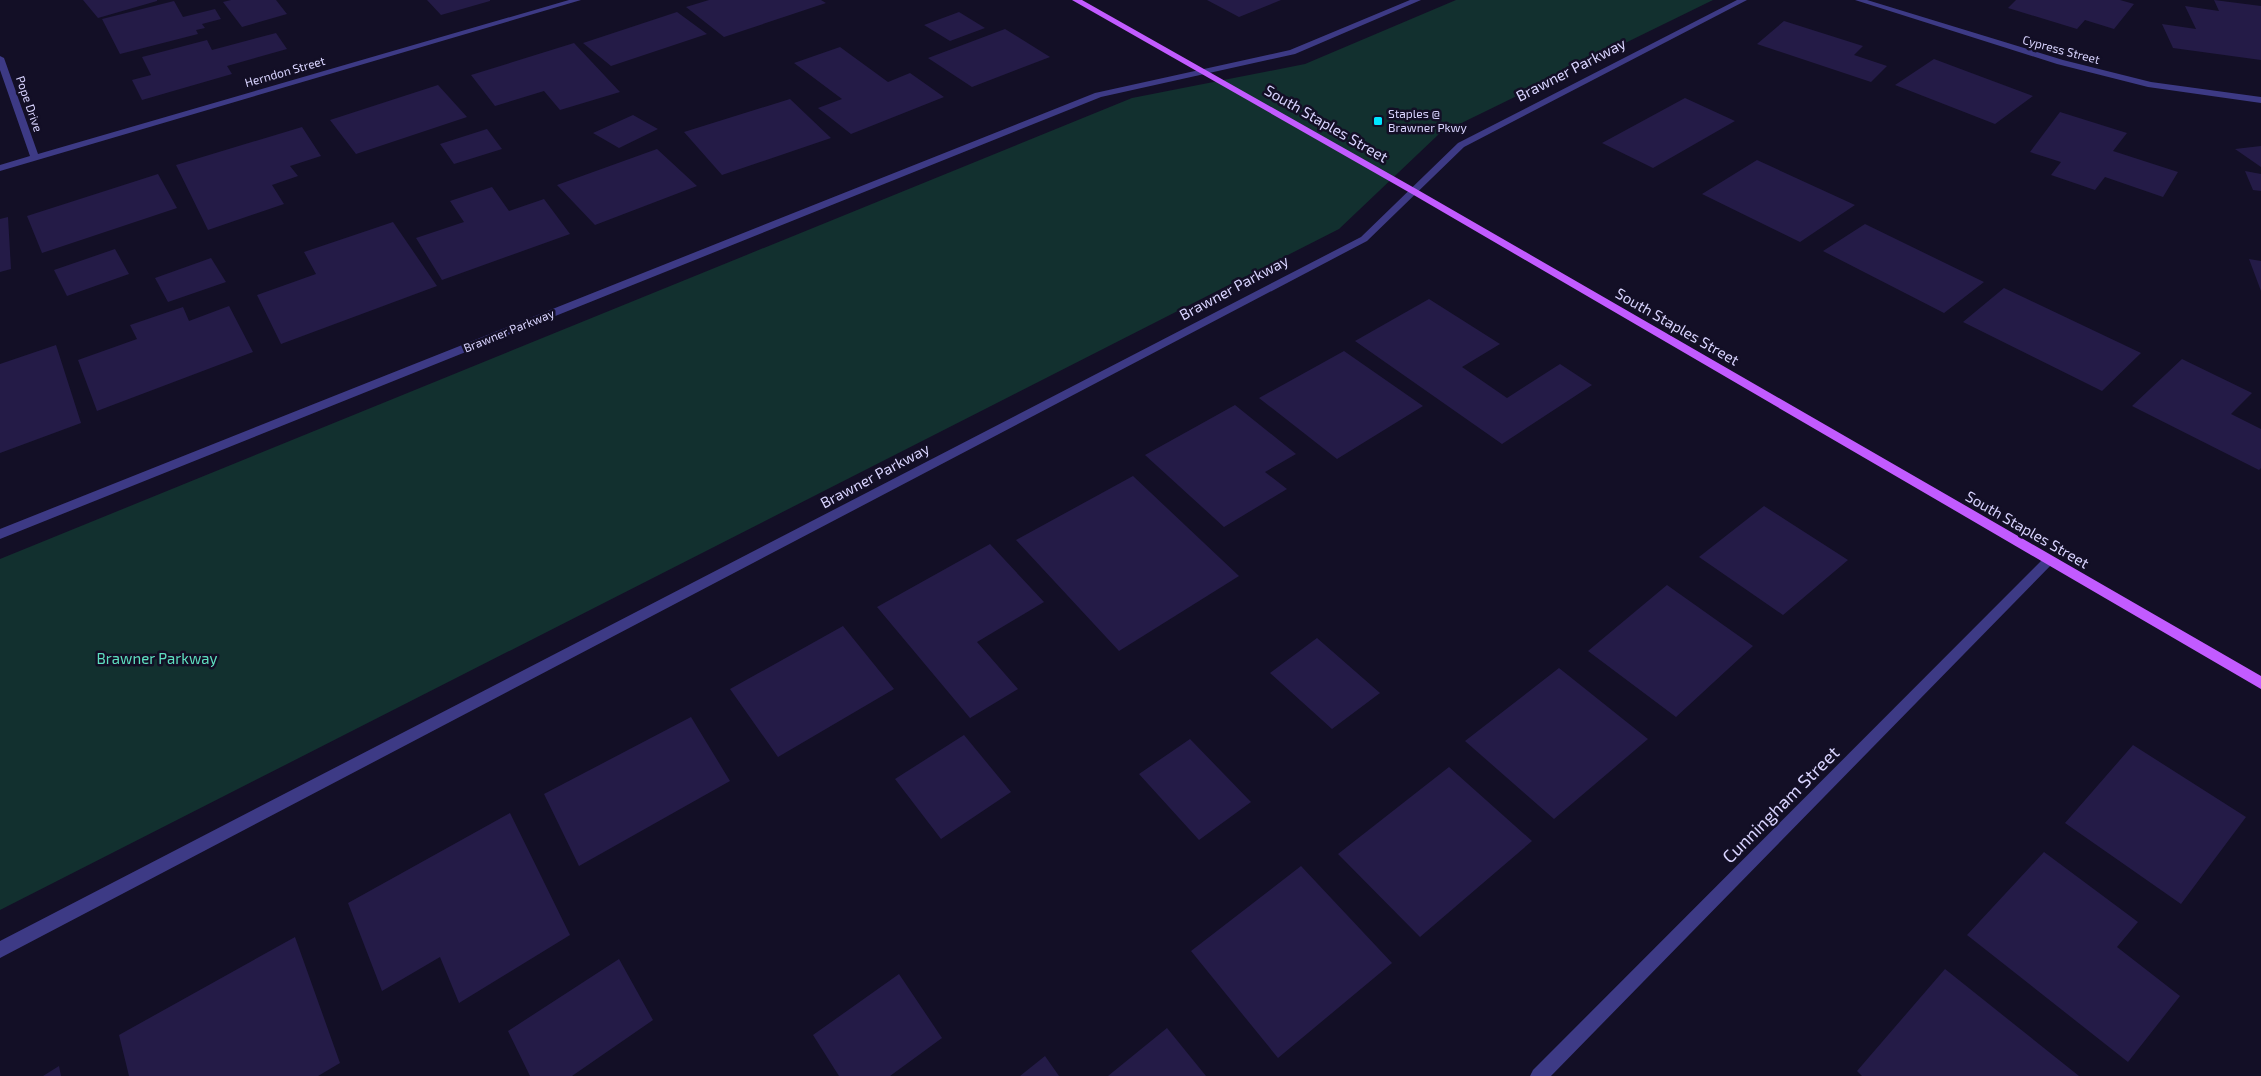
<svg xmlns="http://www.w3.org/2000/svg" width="2261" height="1076" font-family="'Exo 2',sans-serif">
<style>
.green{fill:#12302f}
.building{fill:#241b47}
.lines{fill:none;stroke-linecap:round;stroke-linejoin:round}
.minor{fill:#3d3a85;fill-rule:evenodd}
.major{fill:#c25bff;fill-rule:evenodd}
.poi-dot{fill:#00e5ff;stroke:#130f26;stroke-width:2}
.labels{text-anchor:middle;stroke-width:5;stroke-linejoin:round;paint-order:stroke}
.far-street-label{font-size:12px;fill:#d9d4ff;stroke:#130f26}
.far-poi-label{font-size:12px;fill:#d9d4ff;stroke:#130f26;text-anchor:start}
.street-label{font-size:15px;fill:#d9d4ff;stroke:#130f26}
.park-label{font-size:15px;fill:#5fe0c0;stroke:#130f26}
.near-street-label{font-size:18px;fill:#d9d4ff;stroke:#130f26}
</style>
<rect width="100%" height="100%" fill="#130f26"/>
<!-- green -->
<path class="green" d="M 1456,0 L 1713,0 L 1439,134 L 1339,229 L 0,910 L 0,559 L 1132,98 L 1305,64 Z"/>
<!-- building -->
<path class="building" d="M 83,0 L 157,0 L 157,1 L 98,18 Z
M 231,0 L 276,0 L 287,14 L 242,27 L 223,2 Z
M 427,0 L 490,0 L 490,1 L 441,15 Z
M 709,0 L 821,0 L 826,3 L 724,37 L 686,7 Z
M 1207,0 L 1281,0 L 1239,17 Z
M 2016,0 L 2120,0 L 2134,4 L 2114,29 L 2085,20 L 2077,29 L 2008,8 Z
M 2214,0 L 2261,6 L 2261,60 L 2173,48 L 2162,24 L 2196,29 L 2185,6 L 2219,11 Z
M 174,1 L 183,17 L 215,9 L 221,19 L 202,24 L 205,28 L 196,30 L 198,34 L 120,54 L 102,19 Z
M 677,12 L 707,34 L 611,66 L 583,43 Z
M 959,12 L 985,28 L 950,41 L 924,25 Z
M 1784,21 L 1863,46 L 1854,55 L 1887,66 L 1871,82 L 1757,44 Z
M 1005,29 L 1050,57 L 972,87 L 928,58 Z
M 276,33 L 287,49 L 227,66 L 232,74 L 142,100 L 132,80 L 151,75 L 142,57 L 207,40 L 212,50 Z
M 574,43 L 620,92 L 560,110 L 544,91 L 495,106 L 471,75 Z
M 840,47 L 888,82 L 910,73 L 944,97 L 851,134 L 818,108 L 842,99 L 794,63 Z
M 1934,59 L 1966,71 L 2033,96 L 1995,124 L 1895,85 Z
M 438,85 L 467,117 L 356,154 L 330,120 Z
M 1685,98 L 1735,121 L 1653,168 L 1602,143 Z
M 790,99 L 831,138 L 722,175 L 684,132 Z
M 2060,112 L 2127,133 L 2113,151 L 2178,172 L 2163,197 L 2105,177 L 2095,190 L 2051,175 L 2061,162 L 2030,152 Z
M 633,115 L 658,129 L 619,148 L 593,133 Z
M 302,127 L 321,156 L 290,166 L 298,176 L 272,185 L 284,204 L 208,230 L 176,165 Z
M 487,129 L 502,149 L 454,164 L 440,144 Z
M 2261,146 L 2261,167 L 2235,149 Z
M 657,149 L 697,186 L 595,225 L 557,185 Z
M 1757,160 L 1855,205 L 1800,242 L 1702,194 Z
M 2245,171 L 2261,174 L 2261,191 L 2253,190 Z
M 158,174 L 177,208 L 42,253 L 27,216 Z
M 492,187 L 509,211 L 544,199 L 570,234 L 442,280 L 416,238 L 464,222 L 450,201 Z
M 8,217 L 11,269 L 0,272 L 0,219 Z
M 393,222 L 437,286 L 281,344 L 257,295 L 316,274 L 304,252 Z
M 1865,224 L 1984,282 L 1944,313 L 1823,251 Z
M 115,249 L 129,274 L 67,296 L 54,270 Z
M 211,258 L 226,282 L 168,302 L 155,278 Z
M 2249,259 L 2261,261 L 2261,291 Z
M 2004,288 L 2141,353 L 2102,391 L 1963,322 Z
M 1429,299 L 1500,344 L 1462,367 L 1507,398 L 1560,364 L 1592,385 L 1502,444 L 1355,341 Z
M 229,306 L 253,352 L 97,411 L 78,360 L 137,339 L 130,325 L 183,307 L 189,321 Z
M 56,345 L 81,423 L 0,453 L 0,364 Z
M 1344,351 L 1423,406 L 1337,459 L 1259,398 Z
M 2182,359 L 2252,393 L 2231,414 L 2261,429 L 2261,468 L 2259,470 L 2132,406 Z
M 1235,405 L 1296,454 L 1265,472 L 1287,489 L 1224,527 L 1145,455 Z
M 1133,476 L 1239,576 L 1119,651 L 1016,540 Z
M 1764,506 L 1848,560 L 1783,615 L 1699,557 Z
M 990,544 L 1044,602 L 977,642 L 1018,689 L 970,718 L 877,607 Z
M 1667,585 L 1753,646 L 1676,717 L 1588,651 Z
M 843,626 L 894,689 L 778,757 L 730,689 Z
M 1317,638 L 1380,693 L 1332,729 L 1270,673 Z
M 1559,668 L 1648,739 L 1554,819 L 1465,741 Z
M 691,717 L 730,781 L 579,866 L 544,794 Z
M 964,735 L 1011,792 L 941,839 L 895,779 Z
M 1190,739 L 1251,802 L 1199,840 L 1139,774 Z
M 2133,745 L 2246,817 L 2181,904 L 2065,823 Z
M 1449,767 L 1532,841 L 1420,937 L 1338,854 Z
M 510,813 L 570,935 L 459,1003 L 440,957 L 382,991 L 348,903 Z
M 2044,852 L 2138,922 L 2117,947 L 2180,996 L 2128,1062 L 1967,935 Z
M 1301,866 L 1392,963 L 1278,1058 L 1191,951 Z
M 295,937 L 340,1063 L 318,1076 L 129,1076 L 119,1035 Z
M 619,959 L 653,1020 L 572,1076 L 530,1076 L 508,1031 Z
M 1945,969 L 2079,1076 L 1862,1076 L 1857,1071 Z
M 899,974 L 942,1038 L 890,1076 L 839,1076 L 813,1035 Z
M 1167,1028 L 1206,1076 L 1108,1076 Z
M 1045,1056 L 1059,1076 L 1020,1076 Z
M 59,1066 L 61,1076 L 43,1076 Z"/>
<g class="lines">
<!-- minor -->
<path class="minor" d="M 569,0 L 581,0 L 0,171 L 0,165 L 30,156 L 0,70 L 0,56 L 4,58 L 38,154 Z
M 1410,0 L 1421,0 L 1295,54 L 1101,97 L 0,539 L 0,529 L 1095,93 L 1290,50 Z
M 1737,0 L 1747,0 L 1464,147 L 1367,241 L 0,958 L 0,941 L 1361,237 L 1458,143 Z
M 1855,0 L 1867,0 L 2063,60 L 2151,82 L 2261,97 L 2261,103 L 2148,87 L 2057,64 Z
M 2049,555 L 2053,557 L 2055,560 L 2053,563 L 1551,1076 L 1530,1076 L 1533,1070 L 2045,557 Z"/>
<!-- major -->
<path class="major" d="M 1072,0 L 1082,0 L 1418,190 L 2261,676 L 2261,689 L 1412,194 Z"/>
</g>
<!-- markers -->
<rect class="poi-dot" x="1373" y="116" width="10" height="10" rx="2.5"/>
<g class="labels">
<!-- far-street labels -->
<g class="far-street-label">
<text transform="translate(2061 50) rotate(15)" y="4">Cypress Street</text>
<text transform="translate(285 72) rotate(-16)" y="4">Herndon Street</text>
<text transform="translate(29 104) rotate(71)" y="4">Pope Drive</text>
<text transform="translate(509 331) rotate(-22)" y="4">Brawner Parkway</text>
</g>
<!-- far-poi labels -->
<g class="far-poi-label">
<text x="1388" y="118">Staples @<tspan x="1388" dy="14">Brawner Pkwy</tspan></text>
</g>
<!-- street labels -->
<g class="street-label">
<text transform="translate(1571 70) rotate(-27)" y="5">Brawner Parkway</text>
<text transform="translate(1326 124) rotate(30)" y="5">South Staples Street</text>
<text transform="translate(1234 288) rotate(-28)" y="5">Brawner Parkway</text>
<text transform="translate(1677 327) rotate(30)" y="5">South Staples Street</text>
<text transform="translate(875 476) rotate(-28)" y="5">Brawner Parkway</text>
<text transform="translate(2027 530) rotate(30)" y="5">South Staples Street</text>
</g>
<!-- park labels -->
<g class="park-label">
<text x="157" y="664">Brawner Parkway</text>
</g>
<!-- near-street labels -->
<g class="near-street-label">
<text transform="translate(1781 805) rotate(-45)" y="6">Cunningham Street</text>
</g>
</g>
</svg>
